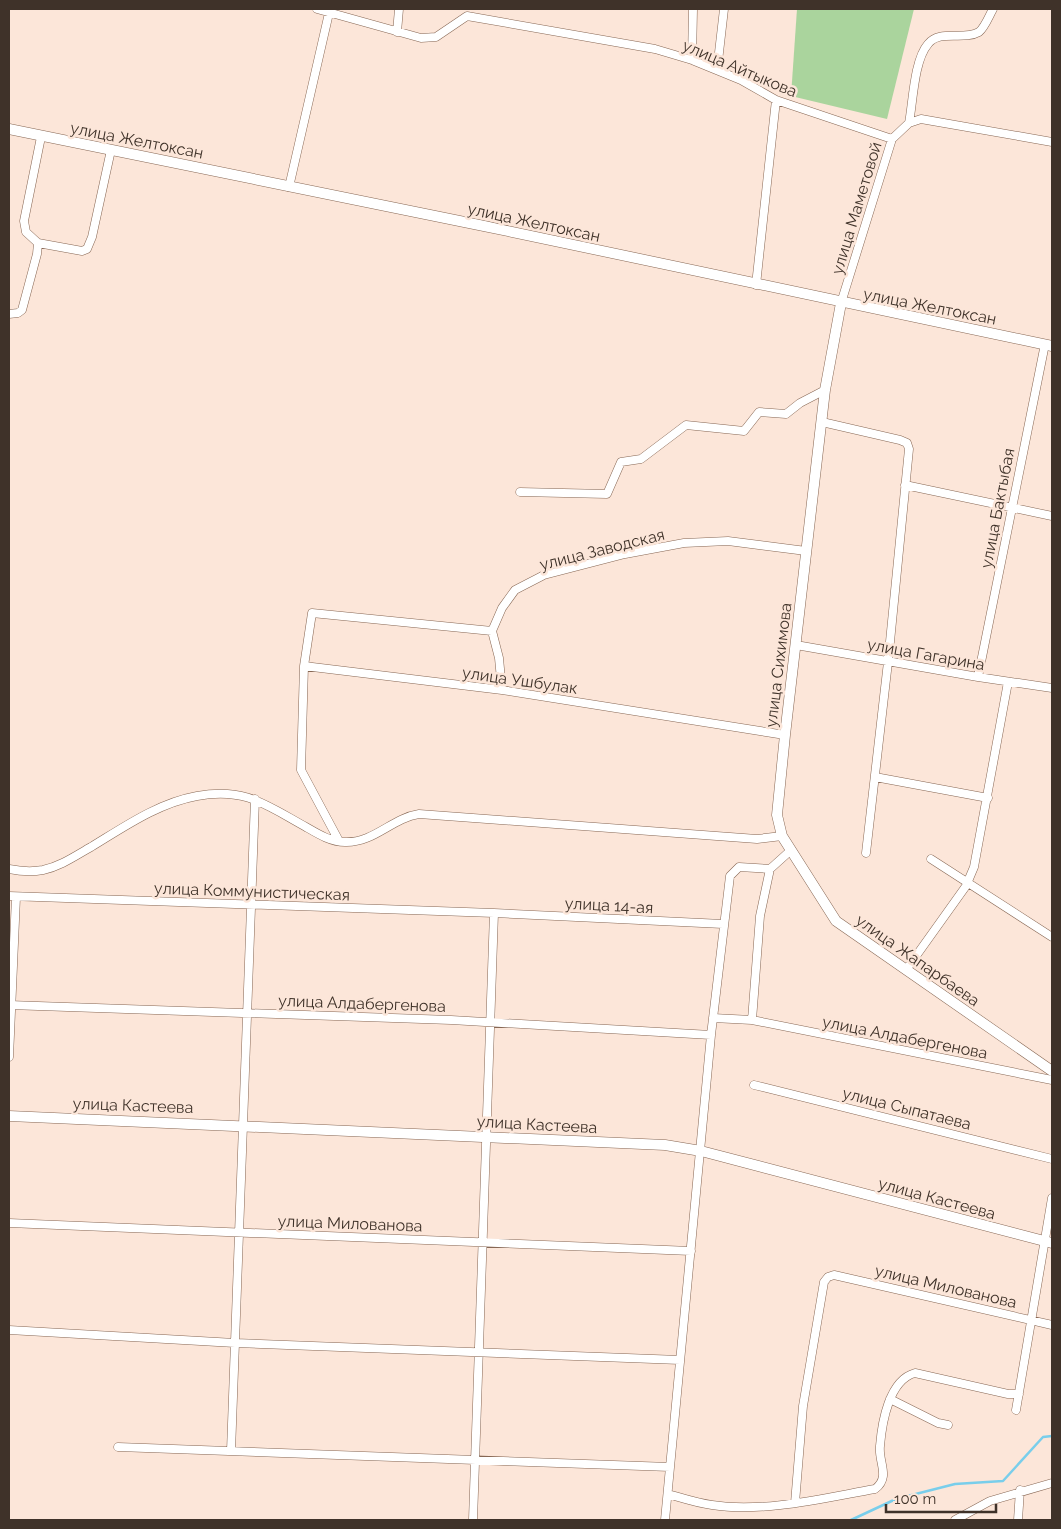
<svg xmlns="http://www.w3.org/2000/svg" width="1061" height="1529" font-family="Raleway,sans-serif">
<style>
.green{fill:#aad49d}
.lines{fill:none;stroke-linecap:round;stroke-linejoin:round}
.stream{stroke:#79ceeb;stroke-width:2.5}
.minor-casing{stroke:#876754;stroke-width:9}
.tertiary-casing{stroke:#876754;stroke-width:11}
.minor{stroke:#fff;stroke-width:8}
.tertiary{stroke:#fff;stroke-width:10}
.labels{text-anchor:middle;stroke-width:5;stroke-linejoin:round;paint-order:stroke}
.street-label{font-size:16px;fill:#3f3229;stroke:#fce6d9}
</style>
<rect width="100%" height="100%" fill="#fce6d9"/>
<!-- green -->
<path class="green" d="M 797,9 L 914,9 L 887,119 L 791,96 Z"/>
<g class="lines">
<!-- stream -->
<path class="stream" d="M 851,1520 L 896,1499 L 955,1484 L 1003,1481 L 1043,1437 L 1052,1436"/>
<!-- minor casing -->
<g class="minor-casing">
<path id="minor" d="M 317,9 L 421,38 L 436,37 L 467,16 L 655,49 L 692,60 L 741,80 L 776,100 L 892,139
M 397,32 L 399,9
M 692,60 L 693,9
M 717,70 L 724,9
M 909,123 C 913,102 914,60 928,44 C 940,29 963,41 979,32 C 985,27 989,16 993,9
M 289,187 L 329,13
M 38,243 L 82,251 L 87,249 L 92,237 L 111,150
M 756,285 L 776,100
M 841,303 L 892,139 L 909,123 L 921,119 L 1052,142
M 9,314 L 18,313 L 22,310 L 37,254 L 38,243 L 26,232 L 24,221 L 41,137
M 822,422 L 900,440 L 907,443 L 909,449 L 888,662 L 866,853
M 905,485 L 1052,516
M 520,492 L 607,494 L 621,462 L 641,459 L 686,425 L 744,431 L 759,412 L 786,414 L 800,403 L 825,390
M 492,631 L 499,658 L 502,690
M 796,645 L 978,677 L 1052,688
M 304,666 L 301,770 L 339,841
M 978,677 L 1045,344
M 785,735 L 502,690 L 304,666 L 312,613 L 492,631 L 502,608 L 515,590 L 544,575 L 625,554 L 684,543 L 728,541 L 806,551
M 875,777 L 988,798
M 931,859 L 1052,937
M 9,869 C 19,871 32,872 43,870 C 61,866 75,856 91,847 C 124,827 158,803 197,796 C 245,787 266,805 306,827 C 318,834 331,842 345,842 C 374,843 392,818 419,814 L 757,839 L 782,836
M 9,896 L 494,913 L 723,924
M 906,970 L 966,886 L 974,867 L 1008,682
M 9,1005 L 451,1020 L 711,1035
M 713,1018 L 752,1020 L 1052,1080
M 752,1020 L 760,916 L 770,869 L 790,851
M 9,1057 L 16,897
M 754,1085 L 1052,1159
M 9,1223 L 691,1251
M 9,1330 L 235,1343 L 680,1360
M 890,1399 L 938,1423 L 948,1425
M 1016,1410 L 1052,1198
M 118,1447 L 670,1467
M 231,1451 L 255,799
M 668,1494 C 682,1498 697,1503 712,1505 C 764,1513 824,1498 875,1489 C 891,1477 878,1462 880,1446 C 882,1422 889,1380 915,1373 L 1008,1394 L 1019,1394
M 795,1503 L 803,1406 L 824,1282 L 828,1277 L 834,1275 L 1052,1325
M 473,1520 L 494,913
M 665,1520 L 711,1035 L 730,876 L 739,867 L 770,869
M 955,1520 L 990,1501 L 1052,1483
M 1018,1520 L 1020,1490"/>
</g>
<!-- tertiary casing -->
<g class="tertiary-casing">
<path id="tertiary" d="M 9,129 L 484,226 L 1052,346
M 841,303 L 825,390 L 785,735 L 777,815 L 782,836 L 836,921 L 1052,1071
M 9,1116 L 665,1145 L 701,1151 L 1052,1243"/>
</g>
<!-- minor -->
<use href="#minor" class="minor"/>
<!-- tertiary -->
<use href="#tertiary" class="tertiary"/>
</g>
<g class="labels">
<!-- street labels -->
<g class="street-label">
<text transform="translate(740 68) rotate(23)" y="6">улица Айтыкова</text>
<text transform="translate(137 140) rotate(11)" y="6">улица Желтоксан</text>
<text transform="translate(856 208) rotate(-73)" y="6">улица Маметовой</text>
<text transform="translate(534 222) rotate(12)" y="6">улица Желтоксан</text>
<text transform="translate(930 306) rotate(11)" y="6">улица Желтоксан</text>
<text transform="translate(997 508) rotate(-79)" y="6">улица Бактыбая</text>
<text transform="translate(602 549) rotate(-14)" y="6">улица Заводская</text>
<text transform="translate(926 654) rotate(10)" y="6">улица Гагарина</text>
<text transform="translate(778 665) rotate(-83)" y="6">улица Сихимова</text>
<text transform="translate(520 680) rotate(8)" y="6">улица Ушбулак</text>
<text transform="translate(252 891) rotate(2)" y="6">улица Коммунистическая</text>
<text transform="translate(609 905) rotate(3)" y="6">улица 14-ая</text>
<text transform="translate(918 960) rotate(35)" y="6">улица Жапарбаева</text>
<text transform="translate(362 1003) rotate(2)" y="6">улица Алдабергенова</text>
<text transform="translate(905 1037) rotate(11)" y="6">улица Алдабергенова</text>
<text transform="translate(133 1105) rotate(2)" y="6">улица Кастеева</text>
<text transform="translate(907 1108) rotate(14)" y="6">улица Сыпатаева</text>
<text transform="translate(537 1124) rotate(3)" y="6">улица Кастеева</text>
<text transform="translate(937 1198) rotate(15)" y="6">улица Кастеева</text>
<text transform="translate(350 1223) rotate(2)" y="6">улица Милованова</text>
<text transform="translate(946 1286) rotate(13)" y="6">улица Милованова</text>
</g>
</g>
<!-- border -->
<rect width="1061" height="1529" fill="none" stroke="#3f3229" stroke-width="20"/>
<!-- scale -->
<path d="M886 1504v8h110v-8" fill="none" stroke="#3f3229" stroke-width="2.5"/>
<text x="894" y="1504" font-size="15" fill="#3f3229" stroke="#fce6d9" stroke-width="4" paint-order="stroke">100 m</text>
</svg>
